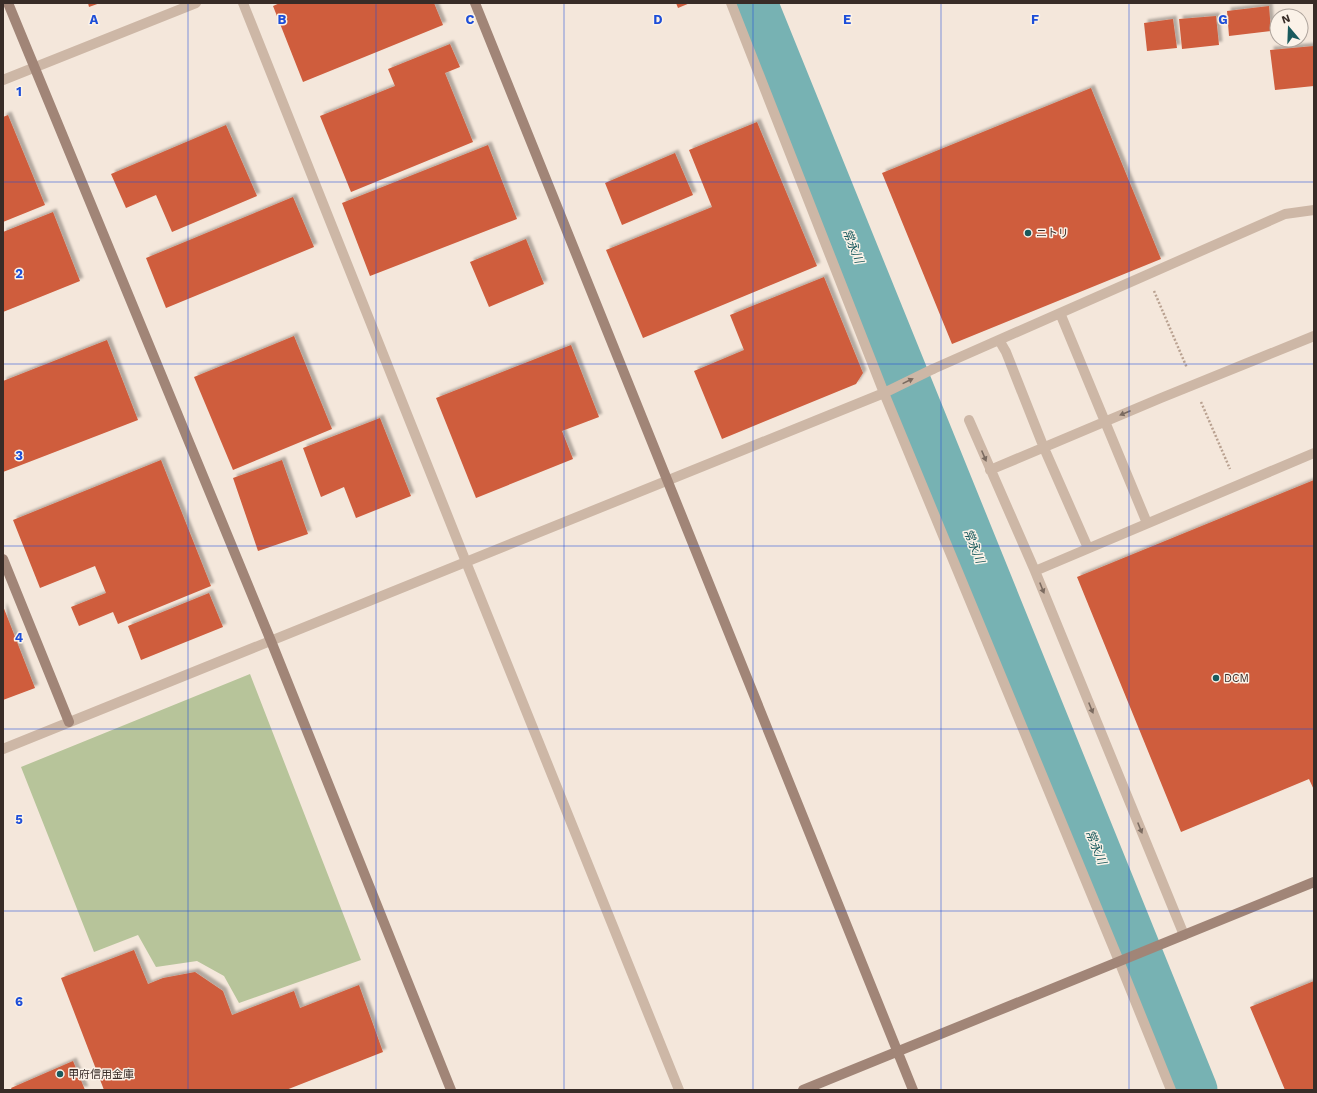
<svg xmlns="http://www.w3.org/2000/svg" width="1317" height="1093" font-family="'Work Sans','Noto Sans JP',sans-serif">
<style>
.green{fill:#b7c49a}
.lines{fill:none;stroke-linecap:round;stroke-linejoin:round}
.river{stroke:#77b2b3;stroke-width:47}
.building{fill:#cf5d3d;filter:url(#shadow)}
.path{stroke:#b9a190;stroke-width:2.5;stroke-dasharray:2 2;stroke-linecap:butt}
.lane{stroke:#cdb7a6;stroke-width:10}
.street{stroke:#cdb7a6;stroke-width:10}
.secondary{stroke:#a18577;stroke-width:10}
.oneway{fill:#7b6b60}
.grid{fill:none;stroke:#1d4ed8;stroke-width:1;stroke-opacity:0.55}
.poi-dot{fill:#195a5d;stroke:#fbf2e8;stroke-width:1.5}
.labels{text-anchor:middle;stroke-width:3;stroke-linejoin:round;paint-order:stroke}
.poi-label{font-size:11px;fill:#382c27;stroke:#fbf2e8;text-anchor:start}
.water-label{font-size:12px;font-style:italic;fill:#195a5d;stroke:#fbf2e8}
.grid-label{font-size:13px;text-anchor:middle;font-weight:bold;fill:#1d4ed8;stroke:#fbf2e8;stroke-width:3;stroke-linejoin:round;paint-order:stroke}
</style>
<defs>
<filter id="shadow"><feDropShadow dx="3.5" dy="-3.5" stdDeviation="1" flood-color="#0004"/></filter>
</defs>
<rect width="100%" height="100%" fill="#f4e7db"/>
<!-- green -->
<path class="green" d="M 250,674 L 361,960 L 239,1003 L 224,976 L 197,961 L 156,967 L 138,935 L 94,952 L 21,767 Z"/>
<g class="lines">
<!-- river -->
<path class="river" d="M 754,3 L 1194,1090"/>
</g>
<!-- building -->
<path class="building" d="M 88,3 L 100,3 L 89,7 Z
M 280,3 L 434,3 L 443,25 L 303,82 L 273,6 Z
M 676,3 L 690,3 L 678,8 Z
M 1269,6 L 1271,31 L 1229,36 L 1227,11 Z
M 1216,16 L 1219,45 L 1182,49 L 1179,19 Z
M 1173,19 L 1177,48 L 1147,51 L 1144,23 Z
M 450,44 L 460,67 L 445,73 L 473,142 L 351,192 L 320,116 L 395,86 L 388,69 Z
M 1314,46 L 1314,86 L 1275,90 L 1270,50 Z
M 1091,88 L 1161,259 L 952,344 L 882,173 Z
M 8,115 L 45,205 L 3,222 L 3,117 Z
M 757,122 L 817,266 L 643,338 L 606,250 L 712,207 L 689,150 Z
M 226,125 L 257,196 L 172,232 L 156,195 L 126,208 L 111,174 Z
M 488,145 L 517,219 L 370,276 L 342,203 Z
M 675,153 L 693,195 L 622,225 L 605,183 Z
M 293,197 L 314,247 L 166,308 L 146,258 Z
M 53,212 L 80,281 L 3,312 L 3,232 Z
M 526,239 L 544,284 L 489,307 L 470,262 Z
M 824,277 L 863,373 L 856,384 L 722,439 L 694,371 L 744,350 L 730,315 Z
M 294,336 L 332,429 L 233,470 L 194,377 Z
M 107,340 L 138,420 L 3,472 L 3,381 Z
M 571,345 L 599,417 L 562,431 L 573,459 L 476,498 L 436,398 Z
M 380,418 L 411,496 L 356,518 L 344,487 L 321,497 L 303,448 Z
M 161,460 L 211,586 L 118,624 L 113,612 L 79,626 L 71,607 L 106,593 L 95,566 L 40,588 L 13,520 Z
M 282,460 L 308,534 L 258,551 L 233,478 Z
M 1314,480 L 1314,790 L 1309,779 L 1181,832 L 1077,577 Z
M 209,593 L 223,627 L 141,660 L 128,626 Z
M 3,606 L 35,688 L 3,700 Z
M 134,950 L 148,984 L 163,978 L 195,972 L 223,991 L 232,1015 L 294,991 L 300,1008 L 359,985 L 383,1052 L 286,1090 L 104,1090 L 61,978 Z
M 1314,981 L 1314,1090 L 1285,1090 L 1250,1007 Z
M 73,1061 L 85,1090 L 12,1090 L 11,1088 Z"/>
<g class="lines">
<!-- path -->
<path class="path" d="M 1154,291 L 1187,368
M 1201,402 L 1230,469"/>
<!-- lane -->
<path class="lane" d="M 1060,313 L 1147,523
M 999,340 L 1006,352 L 1044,448 L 1088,548
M 933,369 L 1285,214 L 1314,210
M 969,420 L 1035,571 L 1184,935
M 990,470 L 1161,398 L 1314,336
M 1035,571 L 1314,453"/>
<!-- street -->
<path class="street" d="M 243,3 L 466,562 L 679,1090
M 731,3 L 884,393 L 1119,961 L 1171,1090
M 3,80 L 196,3
M 3,749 L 884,393 L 933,369"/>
<!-- secondary -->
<path class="secondary" d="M 8,3 L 271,641 L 451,1090
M 475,3 L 913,1090
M 3,559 L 69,722
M 803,1090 L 1314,882"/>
</g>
<!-- one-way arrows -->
<defs><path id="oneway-solid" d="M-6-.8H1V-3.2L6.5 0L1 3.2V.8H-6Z"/></defs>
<g class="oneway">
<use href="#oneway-solid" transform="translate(908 381) rotate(-26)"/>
<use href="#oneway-solid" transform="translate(1125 413) rotate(157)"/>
<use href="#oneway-solid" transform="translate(984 456) rotate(67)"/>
<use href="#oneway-solid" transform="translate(1042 588) rotate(68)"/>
<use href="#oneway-solid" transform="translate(1091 708) rotate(68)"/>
<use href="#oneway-solid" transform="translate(1140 828) rotate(68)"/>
</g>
<!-- grid -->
<path class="grid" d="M 188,3 L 188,1090M 376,3 L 376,1090M 564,3 L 564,1090M 753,3 L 753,1090M 941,3 L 941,1090M 1129,3 L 1129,1090M 3,182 L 1314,182M 3,364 L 1314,364M 3,546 L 1314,546M 3,729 L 1314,729M 3,911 L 1314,911"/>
<!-- markers -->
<g class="poi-dot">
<circle cx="1028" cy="233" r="4"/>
<circle cx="1216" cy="678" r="4"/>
<circle cx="60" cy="1074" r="4"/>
</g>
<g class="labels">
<!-- poi labels -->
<g class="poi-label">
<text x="1036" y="237">ニトリ</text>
<text x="1224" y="682">DCM</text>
<text x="68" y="1078">甲府信用金庫</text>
</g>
<!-- water labels -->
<g class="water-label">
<text transform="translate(853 246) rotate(68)" y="4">常永川</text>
<text transform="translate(974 546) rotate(68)" y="4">常永川</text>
<text transform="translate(1096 847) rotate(68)" y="4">常永川</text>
</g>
</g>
<g class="grid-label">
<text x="94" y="24">A</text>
<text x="282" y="24">B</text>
<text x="470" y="24">C</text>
<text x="658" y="24">D</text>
<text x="847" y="24">E</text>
<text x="1035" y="24">F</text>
<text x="1223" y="24">G</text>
<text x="19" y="96">1</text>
<text x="19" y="278">2</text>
<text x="19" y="460">3</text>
<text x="19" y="642">4</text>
<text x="19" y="824">5</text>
<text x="19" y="1006">6</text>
</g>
<!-- border -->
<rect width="1317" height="1093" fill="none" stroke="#382c27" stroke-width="8"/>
<!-- north arrow -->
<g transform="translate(1289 28) rotate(341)"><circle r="19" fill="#fbf2e8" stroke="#ada39b"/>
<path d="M0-3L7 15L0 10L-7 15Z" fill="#195a5d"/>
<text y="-6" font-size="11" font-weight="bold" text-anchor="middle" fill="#382c27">N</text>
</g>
</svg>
